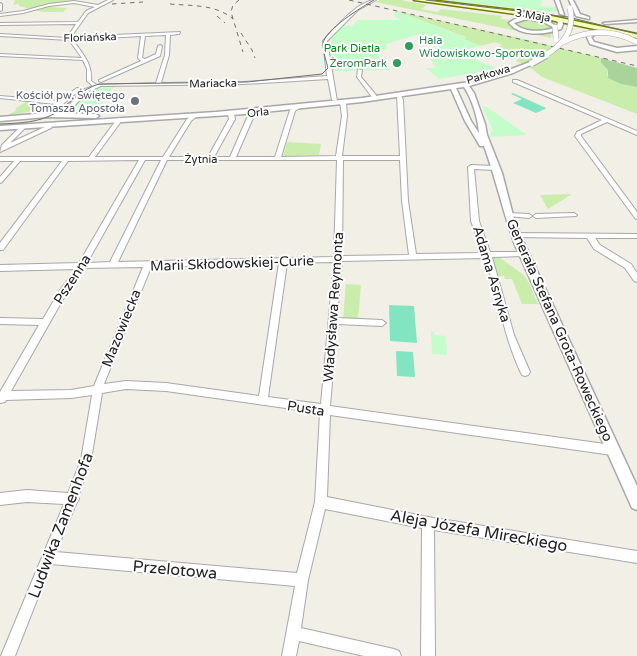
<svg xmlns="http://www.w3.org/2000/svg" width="637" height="656" font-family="'Varela Round',sans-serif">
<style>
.grass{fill:#caedac}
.forest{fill:#a9d39a}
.park{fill:#c4fcca}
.pitch{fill:#82e4c1}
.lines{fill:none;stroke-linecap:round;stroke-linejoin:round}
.minor-casing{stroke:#a8a8a8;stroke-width:2}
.tertiary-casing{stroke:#a8a8a8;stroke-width:3}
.secondary-casing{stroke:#6f8000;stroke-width:3}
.minor{fill:#fff;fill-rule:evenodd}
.tertiary{fill:#fff;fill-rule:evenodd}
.secondary{fill:#f7fdbb;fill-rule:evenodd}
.tram{stroke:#6f6f6f;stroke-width:1}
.rail{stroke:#6f6f6f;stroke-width:1;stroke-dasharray:4.5 4.5;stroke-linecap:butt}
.tertiary-bridge-far1-casing{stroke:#a8a8a8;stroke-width:6;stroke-linecap:butt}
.tertiary-bridge-casing{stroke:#a8a8a8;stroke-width:8;stroke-linecap:butt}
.tertiary-bridge-far1{stroke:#fff;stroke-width:5}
.tertiary-bridge{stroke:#fff;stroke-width:6}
.leisure-dot{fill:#2e9e5b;stroke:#fff;stroke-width:2}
.worship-dot{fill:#6b7280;stroke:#fff;stroke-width:2}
.labels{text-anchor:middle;stroke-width:4;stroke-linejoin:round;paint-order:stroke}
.far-street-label{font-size:11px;fill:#212121;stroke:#fff}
.far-leisure-label{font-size:11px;fill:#27864d;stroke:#fff;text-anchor:start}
.far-park-label{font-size:11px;fill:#068815;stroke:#fff}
.far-worship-label{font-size:11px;fill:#5b616d;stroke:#fff;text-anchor:end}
.street-label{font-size:14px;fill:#212121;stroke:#fff}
.near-street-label{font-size:16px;fill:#212121;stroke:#fff}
</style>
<rect width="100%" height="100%" fill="#f2efe7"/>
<!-- grass -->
<path class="grass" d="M 15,0 L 73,0 L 53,4 L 50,7 L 67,8 L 63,12 L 43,12 L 19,6 L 19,4 L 13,5 Z
M 380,0 L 401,0 L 427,5 L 421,9 L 438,12 L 441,9 L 502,16 L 501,19 L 510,20 L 509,24 L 517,29 L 552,32 L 551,38 L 375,2 Z
M 396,11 L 528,40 L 601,58 L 601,63 L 608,70 L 607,75 L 621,84 L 637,87 L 637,114 L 542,77 L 532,69 L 516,61 L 521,56 L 498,47 L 502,45 L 495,42 L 481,46 L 463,39 L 466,37 Z
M 525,19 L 545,22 L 554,29 C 542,32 522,33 514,23 Z
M 27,101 L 51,103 L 32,111 L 6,116 L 17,110 L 15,109 Z
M 287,142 L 321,144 L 319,155 L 283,156 Z
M 572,194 L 548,209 L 540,195 Z
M 491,258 L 500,258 L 524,275 L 529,283 L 538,304 L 522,304 L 512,279 L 505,279 L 504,276 L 496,276 Z
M 346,284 L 361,285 L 358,320 L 343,319 Z"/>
<!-- forest -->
<path class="forest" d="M 601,58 L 637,68 L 637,87 L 621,84 L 608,78 L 608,70 L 601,63 Z"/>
<!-- park -->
<path class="park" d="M 444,0 L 541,0 L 542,3 L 539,4 L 541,6 L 559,7 L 559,11 L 549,12 Z
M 396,11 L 467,38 L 464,39 L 481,46 L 456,51 L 498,69 L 439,79 L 426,68 L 436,68 L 427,53 L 441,50 L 433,40 L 425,41 L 420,34 L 386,44 L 387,50 L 377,50 L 380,61 L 384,67 L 389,67 L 391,70 L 333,71 L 327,42 L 342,25 L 352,26 L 358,20 L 401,20 L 394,16 Z
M 115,85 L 97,111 L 88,111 L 89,109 L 82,111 L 75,110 C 78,91 99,88 115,85 Z
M 482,106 L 487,107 L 527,135 L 490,137 L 492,128 Z
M 431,331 L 434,332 L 435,335 L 446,336 L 447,355 L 432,354 Z"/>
<!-- pitch -->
<path class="pitch" d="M 513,93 L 546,108 L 545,109 L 536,113 L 513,103 L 522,99 L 511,94 Z
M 389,305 L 414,306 L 417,343 L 390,341 Z
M 396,351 L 413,352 L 415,377 L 397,376 Z"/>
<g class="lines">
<!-- minor casing -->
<g class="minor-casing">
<path id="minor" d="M 108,0 L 113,0 L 88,13 L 71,37 L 180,32 L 179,34 L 170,35 L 169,55 L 161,83 L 244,82 L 327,76 L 323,41 C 334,29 358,0 376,0 L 358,10 L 327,41 L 337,101 L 332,100 L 328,79 L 244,84 L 101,86 L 87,92 L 65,116 L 61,116 L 61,114 L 83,90 L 93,86 L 87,81 L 87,69 L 83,60 L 0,56 L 0,54 L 82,58 L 69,40 L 0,36 L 0,34 L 67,38 L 76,24 L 0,25 L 0,23 L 78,22 L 86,11 L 95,7 L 74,3 L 49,6 L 23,13 L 0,16 L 0,14 L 23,11 L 49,4 L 74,1 L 98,5 ZM 166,35 L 165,55 L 156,83 L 97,85 L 91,81 C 93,64 82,53 73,40 L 141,36 L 138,58 L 141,61 L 99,80 L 99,81 L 101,82 L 160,56 L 162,46 L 160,45 L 158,46 L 156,54 L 145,59 L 142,58 L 145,36 Z
M 0,3 L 2,4 L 2,10 L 0,11 Z
M 358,69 L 362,70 L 361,77 L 376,95 L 376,97 L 372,97 L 357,77 Z
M 513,80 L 517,80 L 637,131 L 637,135 L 607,122 L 581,134 L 581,136 L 637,212 L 637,219 L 635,218 L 575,136 L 577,132 L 602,120 L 513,82 Z
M 77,88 L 81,89 L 63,104 L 35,118 L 33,117 L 33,115 L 55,104 L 0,98 L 0,96 L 59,101 Z
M 397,95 L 401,95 L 403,100 L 408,201 L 416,254 L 483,253 L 471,221 L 468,167 L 471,165 L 496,166 L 499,168 L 496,170 L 474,169 L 479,221 L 490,252 L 524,252 L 528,254 L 524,256 L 492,257 L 514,335 L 530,372 L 528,375 L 525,376 L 522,375 C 503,337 499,296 485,258 L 342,261 L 337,318 L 382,320 L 386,323 L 382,326 L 337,324 L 330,406 L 612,445 L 616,446 L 617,450 L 616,454 L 612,455 L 330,415 L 327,497 L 428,517 L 637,551 L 637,563 L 434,530 L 435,656 L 421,656 L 422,528 L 325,509 L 308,580 L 301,628 L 394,649 L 399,651 L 401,656 L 364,656 L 299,641 L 296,656 L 282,656 L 295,586 L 51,564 L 15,656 L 1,656 L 64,504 L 27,502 L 0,505 L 0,493 L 27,490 L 68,493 L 81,460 L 92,395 L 71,398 L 6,400 L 5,402 L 0,403 L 0,392 L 39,325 L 0,324 L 0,318 L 43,319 L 60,290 L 76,269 L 0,271 L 0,265 L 79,263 L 139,160 L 68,161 L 3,250 L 0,250 L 0,243 L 62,161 L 20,161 L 2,182 L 0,183 L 0,177 L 14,161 L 0,161 L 0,157 L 89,157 L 117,119 L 119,118 L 122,120 L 95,157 L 163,157 L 187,119 L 193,115 L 196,117 L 191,121 L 169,157 L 208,157 L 229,119 L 228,114 L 231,112 L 234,114 L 235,119 L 214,157 L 230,157 L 247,118 L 250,116 L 253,118 L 236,157 L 275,157 L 290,110 L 298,105 L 301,107 L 295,111 L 281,157 L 336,156 L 342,116 L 340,102 L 343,100 L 346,102 L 347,116 L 342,156 L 400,156 ZM 145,160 L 161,160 L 110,262 L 87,263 ZM 167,160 L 337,160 L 334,257 L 118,262 ZM 343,160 L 400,160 L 402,201 L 409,255 L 342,256 ZM 334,262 L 321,404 L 268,397 L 287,263 ZM 279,263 L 259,396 L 166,383 L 126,381 L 104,384 L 151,267 ZM 143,267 L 94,386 L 71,390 L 11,391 L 66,294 L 84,268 ZM 126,389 L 166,391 L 320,413 L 315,502 L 297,573 L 56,552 L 76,504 L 79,499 L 78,497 L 91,460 L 102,393 Z
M 49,125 L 52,127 L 51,128 L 0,152 L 2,145 L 20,127 L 25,128 L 10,143 Z
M 509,213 L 529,214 L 532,216 L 529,218 L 507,216 L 507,214 Z
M 574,213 L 577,215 L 576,216 L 536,218 L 533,216 L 536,214 Z
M 513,233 L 637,234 L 637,238 L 595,238 L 600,245 L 631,264 L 637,273 L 637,282 L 634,281 L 625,268 L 594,249 L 587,238 L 516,237 L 512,235 Z"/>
</g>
<!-- tertiary casing -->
<g class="tertiary-casing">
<path id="tertiary" d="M 555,0 L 559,0 L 564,15 L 560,14 Z
M 569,0 L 573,0 L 580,14 L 589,17 L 589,19 L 576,16 Z
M 550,16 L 562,20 L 563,24 L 561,29 C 544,35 521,37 509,23 C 522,12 544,16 557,27 L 558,22 L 548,18 ZM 527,19 L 544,22 L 554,28 C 541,32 524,33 514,23 Z
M 637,20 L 637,22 L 605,24 L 603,23 Z
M 602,28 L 604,30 L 591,37 L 594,42 L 617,48 L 637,46 L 637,50 L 617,52 L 590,44 L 586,35 Z
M 530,62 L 535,63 L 513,73 L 469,86 L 474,93 L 485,124 L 487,135 L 502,173 L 514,219 L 525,245 L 637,486 L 637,510 L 632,508 L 515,245 C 503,212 496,179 484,146 L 480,146 L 465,121 L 451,89 L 362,102 L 245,114 L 0,130 L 0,126 L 216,112 L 362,98 L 469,82 L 509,70 ZM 464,87 C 472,99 478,118 479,133 L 471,121 L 456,88 Z
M 47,113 L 96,114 L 99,116 L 96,118 L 47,117 L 0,121 L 0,117 Z"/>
</g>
<!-- secondary casing -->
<g class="secondary-casing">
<path id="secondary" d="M 414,0 L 428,0 L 537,13 L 637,34 L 637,38 L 537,17 Z"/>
</g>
<!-- minor -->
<use href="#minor" class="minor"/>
<!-- tertiary -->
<use href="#tertiary" class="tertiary"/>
<!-- secondary -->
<use href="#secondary" class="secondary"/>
<!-- tram -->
<path class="tram" d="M 426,0 L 568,17 L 637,34
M 0,124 C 19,123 40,123 57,112 C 71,102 82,89 99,84 L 247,82 L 322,74 L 328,68 C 326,61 323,51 323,44 C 324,30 362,7 374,0"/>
<!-- rail -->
<path class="rail" d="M 239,0 L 233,5 L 231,12 L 243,52
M 349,0 L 637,66
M 112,4 L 143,2
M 170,4 C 191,6 216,4 233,19
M 217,16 L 225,23
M 241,33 L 252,50 L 255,58"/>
<!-- tertiary-bridge-far1 casing -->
<g class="tertiary-bridge-far1-casing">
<path id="tertiary-bridge-far1" d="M 555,27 L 556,39
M 563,42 C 587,30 612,29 637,42
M 544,56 C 563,45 575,31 570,8"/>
</g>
<!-- tertiary-bridge casing -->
<g class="tertiary-bridge-casing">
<path id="tertiary-bridge" d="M 532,63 L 546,55"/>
</g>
<!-- tertiary-bridge-far1 -->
<use href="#tertiary-bridge-far1" class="tertiary-bridge-far1"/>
<!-- tertiary-bridge -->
<use href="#tertiary-bridge" class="tertiary-bridge"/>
</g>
<!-- markers -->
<g class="leisure-dot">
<circle cx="409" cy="46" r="5"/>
<circle cx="397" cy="63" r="5"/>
</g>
<circle class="worship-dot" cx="135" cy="101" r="5"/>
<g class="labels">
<!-- far-street labels -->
<g class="far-street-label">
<text transform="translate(533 15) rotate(9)" y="4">3 Maja</text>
<text transform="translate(90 37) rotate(-2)" y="4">Floriańska</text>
<text transform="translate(488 74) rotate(-16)" y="4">Parkowa</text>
<text transform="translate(213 83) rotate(-1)" y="4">Mariacka</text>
<text transform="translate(258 112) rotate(-6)" y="4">Orla</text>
<text x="201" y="163">Żytnia</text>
</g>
<!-- far-leisure labels -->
<g class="far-leisure-label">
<text x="419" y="44">Hala<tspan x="419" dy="13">Widowiskowo-Sportowa</tspan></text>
<text x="387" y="67" text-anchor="end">ŻeromPark</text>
</g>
<!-- far-park labels -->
<g class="far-park-label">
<text x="352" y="52">Park Dietla</text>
</g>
<!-- far-worship labels -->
<g class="far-worship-label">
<text x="125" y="99">Kościół pw. Świętego<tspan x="125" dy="13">Tomasza Apostoła</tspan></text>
</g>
<!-- street labels -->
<g class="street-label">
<text transform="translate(232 263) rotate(-2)" y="5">Marii Skłodowskiej-Curie</text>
<text transform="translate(492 274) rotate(73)" y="5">Adama Asnyka</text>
<text transform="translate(72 279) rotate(-57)" y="5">Pszenna</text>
<text transform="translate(333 307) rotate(-86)" y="5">Władysława Reymonta</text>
<text transform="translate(121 328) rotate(-68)" y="5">Mazowiecka</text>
<text transform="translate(560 330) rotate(66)" y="5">Generała Stefana Grota-Roweckiego</text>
<text transform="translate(306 408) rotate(9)" y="5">Pusta</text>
</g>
<!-- near-street labels -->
<g class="near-street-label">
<text transform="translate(60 525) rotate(-69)" y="6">Ludwika Zamenhofa</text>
<text transform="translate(479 530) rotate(10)" y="6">Aleja Józefa Mireckiego</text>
<text transform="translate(175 569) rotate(5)" y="6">Przelotowa</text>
</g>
</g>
</svg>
